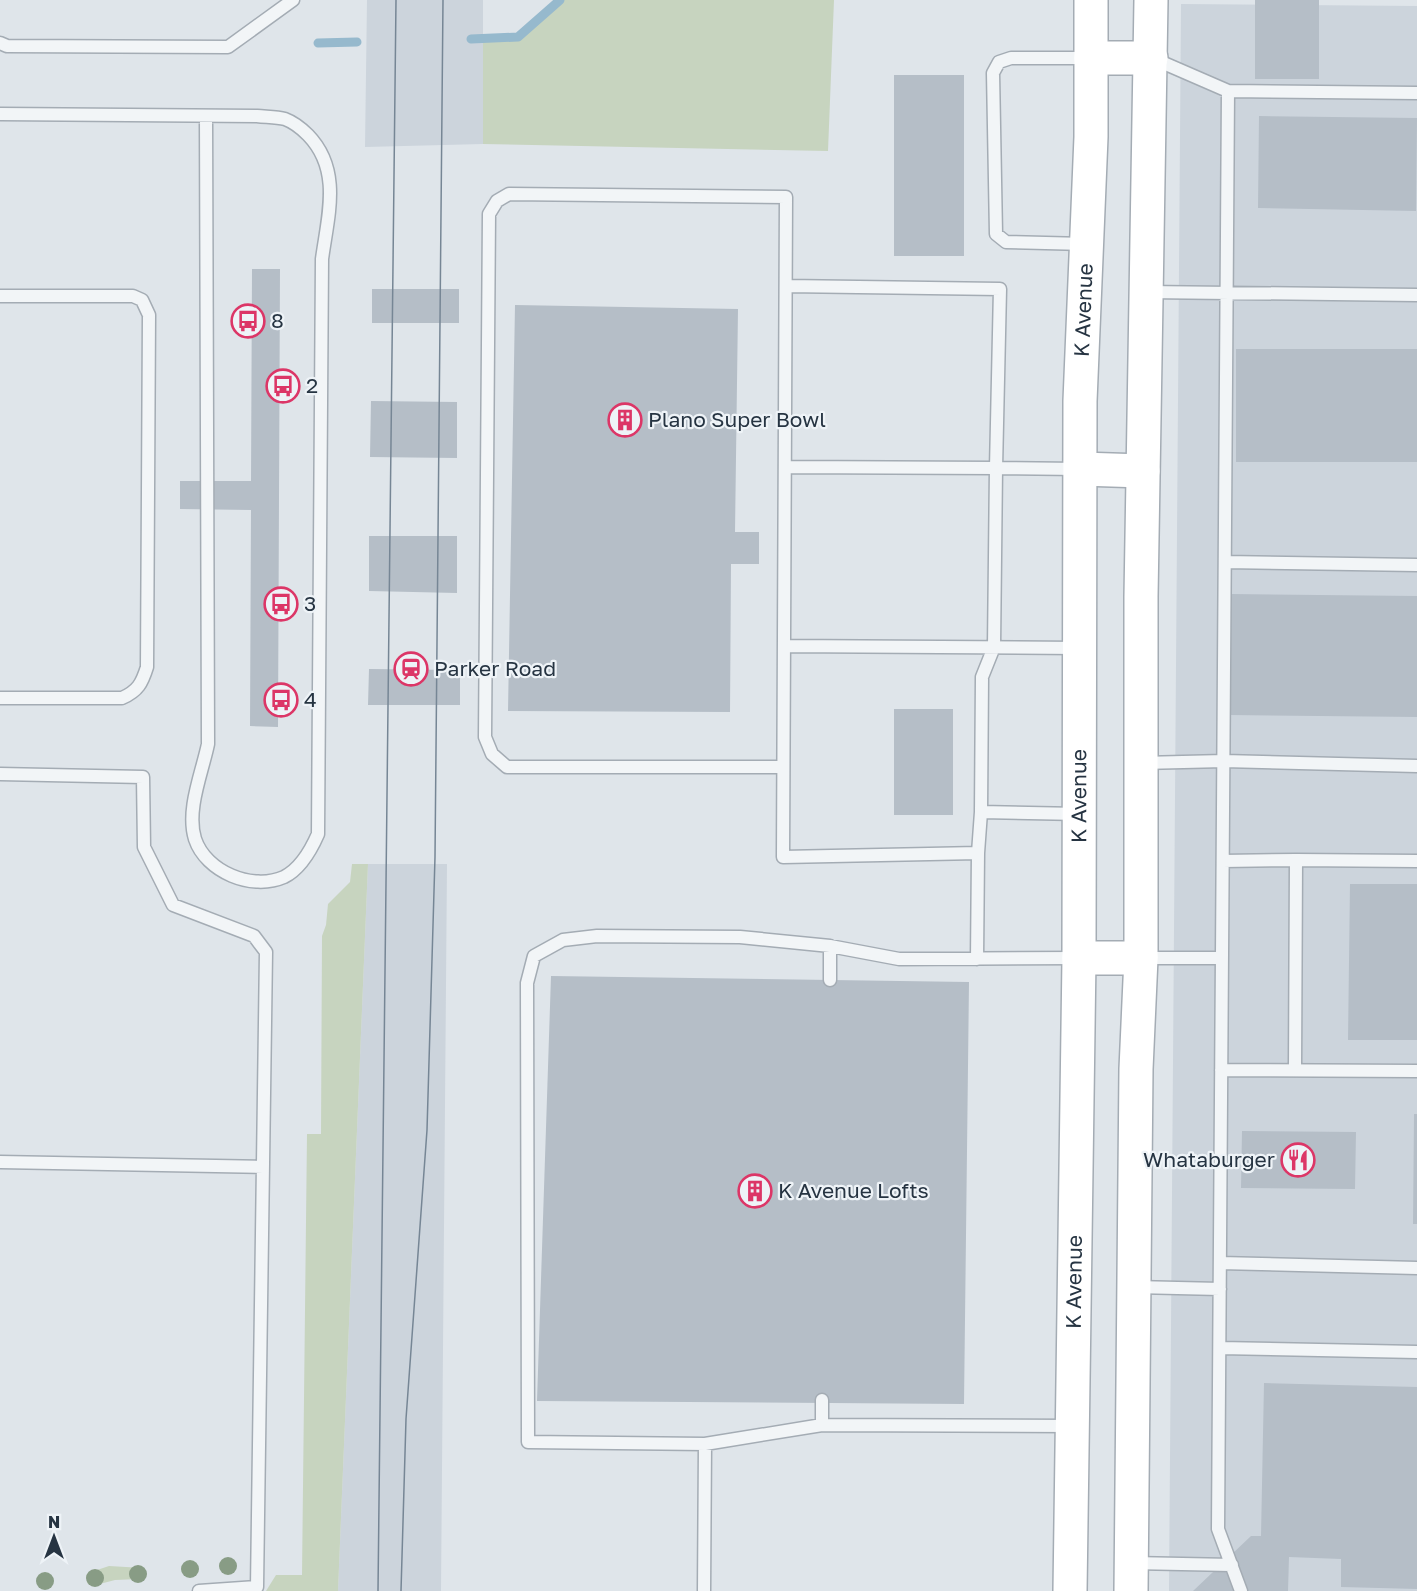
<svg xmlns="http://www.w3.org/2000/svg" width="1417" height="1591" font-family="'Golos Text',sans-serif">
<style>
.built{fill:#ccd4dc}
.green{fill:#c7d4bf}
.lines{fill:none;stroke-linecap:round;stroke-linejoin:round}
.stream{stroke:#96b9cd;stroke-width:9}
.building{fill:#b5bec7}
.lane-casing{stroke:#a4acb4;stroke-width:15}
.secondary-casing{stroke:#a4acb4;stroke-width:36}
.lane{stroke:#f2f5f7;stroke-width:12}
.secondary{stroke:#fff;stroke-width:33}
.tram{stroke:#768695;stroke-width:1.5}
.tree{fill:#889c85}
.labels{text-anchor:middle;stroke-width:4.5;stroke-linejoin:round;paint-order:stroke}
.street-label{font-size:21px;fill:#263442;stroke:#eef3f7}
.poi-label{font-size:21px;fill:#263442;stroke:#eef3f7;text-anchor:start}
</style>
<rect width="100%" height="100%" fill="#dfe5ea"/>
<!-- built -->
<path class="built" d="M 367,0 L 483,0 L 483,144 L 365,147 Z
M 1181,4 L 1417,6 L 1417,1591 L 1169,1591 Z
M 368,864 L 447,864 L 441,1591 L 338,1591 Z"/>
<!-- green -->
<path class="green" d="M 553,0 L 834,0 L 828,151 L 483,144 L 483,38 L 518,37 L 556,3 Z
M 352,864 L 368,864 L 338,1591 L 266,1591 L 276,1575 L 302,1575 L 307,1134 L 321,1134 L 322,936 L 326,925 L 328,904 L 350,882 Z
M 109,1566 L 143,1568 L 144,1574 L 140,1579 L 115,1580 L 92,1586 L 87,1583 L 88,1573 Z"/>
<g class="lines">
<!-- stream -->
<path class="stream" d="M 471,39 L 518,37 L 560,0
M 318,43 L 357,42"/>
</g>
<!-- building -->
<path class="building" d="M 1255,0 L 1319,0 L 1319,79 L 1255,79 Z
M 894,75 L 964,75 L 964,256 L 894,256 Z
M 1259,116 L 1417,118 L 1416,211 L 1258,208 Z
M 252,269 L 280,269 L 278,727 L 250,726 L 251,510 L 180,509 L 180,481 L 251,481 Z
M 372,289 L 459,289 L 459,323 L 372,323 Z
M 515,305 L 738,309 L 735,532 L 759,532 L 759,564 L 731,564 L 730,712 L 508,711 Z
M 1236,349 L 1417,349 L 1417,462 L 1236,462 Z
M 371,401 L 457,402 L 457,458 L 370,457 Z
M 369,536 L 457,536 L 457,593 L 369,591 Z
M 1231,594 L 1417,596 L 1417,717 L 1230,715 Z
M 369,669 L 460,670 L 460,705 L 368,705 Z
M 894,709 L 953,709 L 953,815 L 894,815 Z
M 1350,884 L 1417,884 L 1417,1040 L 1348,1040 Z
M 551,976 L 969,982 L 964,1404 L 537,1401 Z
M 1414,1114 L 1417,1114 L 1417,1224 L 1413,1224 Z
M 1242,1131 L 1356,1132 L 1355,1189 L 1241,1188 Z
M 1264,1383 L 1417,1387 L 1417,1589 L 1341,1587 L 1341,1559 L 1289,1557 L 1288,1591 L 1193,1591 L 1251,1536 L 1261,1536 Z"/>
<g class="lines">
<!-- lane casing -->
<g class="lane-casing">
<path id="lane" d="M 0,43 L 7,46 L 228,47 L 293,0
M 1152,58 L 1228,91
M 0,114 L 257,116 C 266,117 277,117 285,119 C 293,122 302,129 308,135 C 342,170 328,215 322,259 L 318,834 C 311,850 300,869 284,877 C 252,891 206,872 195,839 C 186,810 202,773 208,744 L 206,117
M 1085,244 L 1006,242 L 996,234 L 993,73 L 999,62 L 1011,58 L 1091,58
M 787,286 L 1000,289 L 996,468 L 1079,469
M 1147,292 L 1417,295
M 0,296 L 133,296 L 142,300 L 149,315 L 147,667 C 142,683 138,691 122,698 L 0,698
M 1225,562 L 1417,565
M 785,646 L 1079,648
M 1142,763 L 1224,761 L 1417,766
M 783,767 L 507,767 L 492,754 L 485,737 L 489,214 L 497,201 L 509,194 L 786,197 L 783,857 L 978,853 L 981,812 L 982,677 L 994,647 L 996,468 L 786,467
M 0,774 L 143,777 L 144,847 L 173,905 L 254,936 L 266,952 L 257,1587 L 199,1591
M 981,812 L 1079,814
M 1223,861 L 1296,860
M 830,946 L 830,980
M 1142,958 L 1222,958
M 977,959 L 978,853
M 1221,1070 L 1417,1071
M 1295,1070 L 1296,860 L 1417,861
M 0,1162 L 263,1167
M 1220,1263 L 1417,1268
M 1135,1287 L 1220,1289
M 1220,1348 L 1417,1352
M 822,1400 L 822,1425
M 1071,1426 L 822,1425 L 705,1444 L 528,1442 L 527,983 L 534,956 L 563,940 L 597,936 L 740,937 L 830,946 L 899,959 L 1078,958
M 1132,1563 L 1232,1565
M 704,1591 L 705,1444
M 1241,1591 L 1218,1529 L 1228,91 L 1417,93"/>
</g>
<!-- secondary casing -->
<g class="secondary-casing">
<g id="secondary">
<path d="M 1091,58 L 1151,58"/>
<path d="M 1081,469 L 1143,471"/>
<path d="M 1079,958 L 1141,958"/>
<path id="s1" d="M 1070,1591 L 1079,958 L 1080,401 L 1091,137 L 1091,0"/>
<path d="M 1131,1591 L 1136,1069 L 1141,958 L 1141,597 L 1151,0"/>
</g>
</g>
<!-- lane -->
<use href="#lane" class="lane"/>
<!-- secondary -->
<use href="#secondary" class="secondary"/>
<!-- tram -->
<path class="tram" d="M 378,1591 L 396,0
M 401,1591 L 406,1419 L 427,1130 L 435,857 L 443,0"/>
</g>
<!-- trees -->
<g class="tree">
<circle cx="228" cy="1566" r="9"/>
<circle cx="190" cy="1569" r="9"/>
<circle cx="138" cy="1574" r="9"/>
<circle cx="95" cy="1578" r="9"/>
<circle cx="45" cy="1581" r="9"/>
</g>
<!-- icons -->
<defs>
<g id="bus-ring" transform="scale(1.725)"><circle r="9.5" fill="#eef3f7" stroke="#dc3667" stroke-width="1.5"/><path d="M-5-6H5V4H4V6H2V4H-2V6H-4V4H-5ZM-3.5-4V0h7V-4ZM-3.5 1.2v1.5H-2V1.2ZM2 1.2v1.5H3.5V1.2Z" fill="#dc3667"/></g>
<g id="building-ring" transform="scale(1.725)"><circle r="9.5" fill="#eef3f7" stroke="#dc3667" stroke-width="1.5"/><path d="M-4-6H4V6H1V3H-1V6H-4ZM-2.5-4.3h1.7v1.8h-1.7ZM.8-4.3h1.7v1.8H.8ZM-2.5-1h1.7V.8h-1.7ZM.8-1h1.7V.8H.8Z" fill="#dc3667"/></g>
<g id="station-ring" transform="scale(1.725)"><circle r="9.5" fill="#eef3f7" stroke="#dc3667" stroke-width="1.5"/><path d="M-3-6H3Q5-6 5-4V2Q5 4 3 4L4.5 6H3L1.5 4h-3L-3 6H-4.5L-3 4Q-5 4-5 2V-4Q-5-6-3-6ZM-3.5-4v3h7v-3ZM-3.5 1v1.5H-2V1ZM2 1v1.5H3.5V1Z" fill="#dc3667"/></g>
<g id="restaurant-ring" transform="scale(1.725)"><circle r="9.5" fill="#eef3f7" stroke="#dc3667" stroke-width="1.5"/><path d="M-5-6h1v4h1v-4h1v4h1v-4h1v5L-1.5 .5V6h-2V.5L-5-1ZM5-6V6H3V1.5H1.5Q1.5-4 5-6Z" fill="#dc3667"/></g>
</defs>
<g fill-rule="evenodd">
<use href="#bus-ring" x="248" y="321"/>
<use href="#bus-ring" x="283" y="386"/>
<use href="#building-ring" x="625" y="420"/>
<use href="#bus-ring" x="281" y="604"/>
<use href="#station-ring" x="411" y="669"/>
<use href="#bus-ring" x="281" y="700"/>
<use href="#restaurant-ring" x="1298" y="1160"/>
<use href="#building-ring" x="755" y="1191"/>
</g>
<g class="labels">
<!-- street labels -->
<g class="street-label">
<text dy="7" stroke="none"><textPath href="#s1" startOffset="1281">K Avenue</textPath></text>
<text dy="7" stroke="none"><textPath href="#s1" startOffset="795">K Avenue</textPath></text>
<text dy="7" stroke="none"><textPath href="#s1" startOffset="309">K Avenue</textPath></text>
</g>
<!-- poi labels -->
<g class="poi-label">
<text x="271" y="328">8</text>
<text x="306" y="393">2</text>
<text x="648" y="427">Plano Super Bowl</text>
<text x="304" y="611">3</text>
<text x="434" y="676">Parker Road</text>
<text x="304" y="707">4</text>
<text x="1275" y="1167" text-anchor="end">Whataburger</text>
<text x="778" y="1198">K Avenue Lofts</text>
</g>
</g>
<!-- north arrow -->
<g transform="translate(54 1537)" stroke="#eef3f7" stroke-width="4.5" paint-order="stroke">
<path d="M0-4.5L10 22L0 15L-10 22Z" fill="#263442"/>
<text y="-9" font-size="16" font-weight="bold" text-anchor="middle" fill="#263442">N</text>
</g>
</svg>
